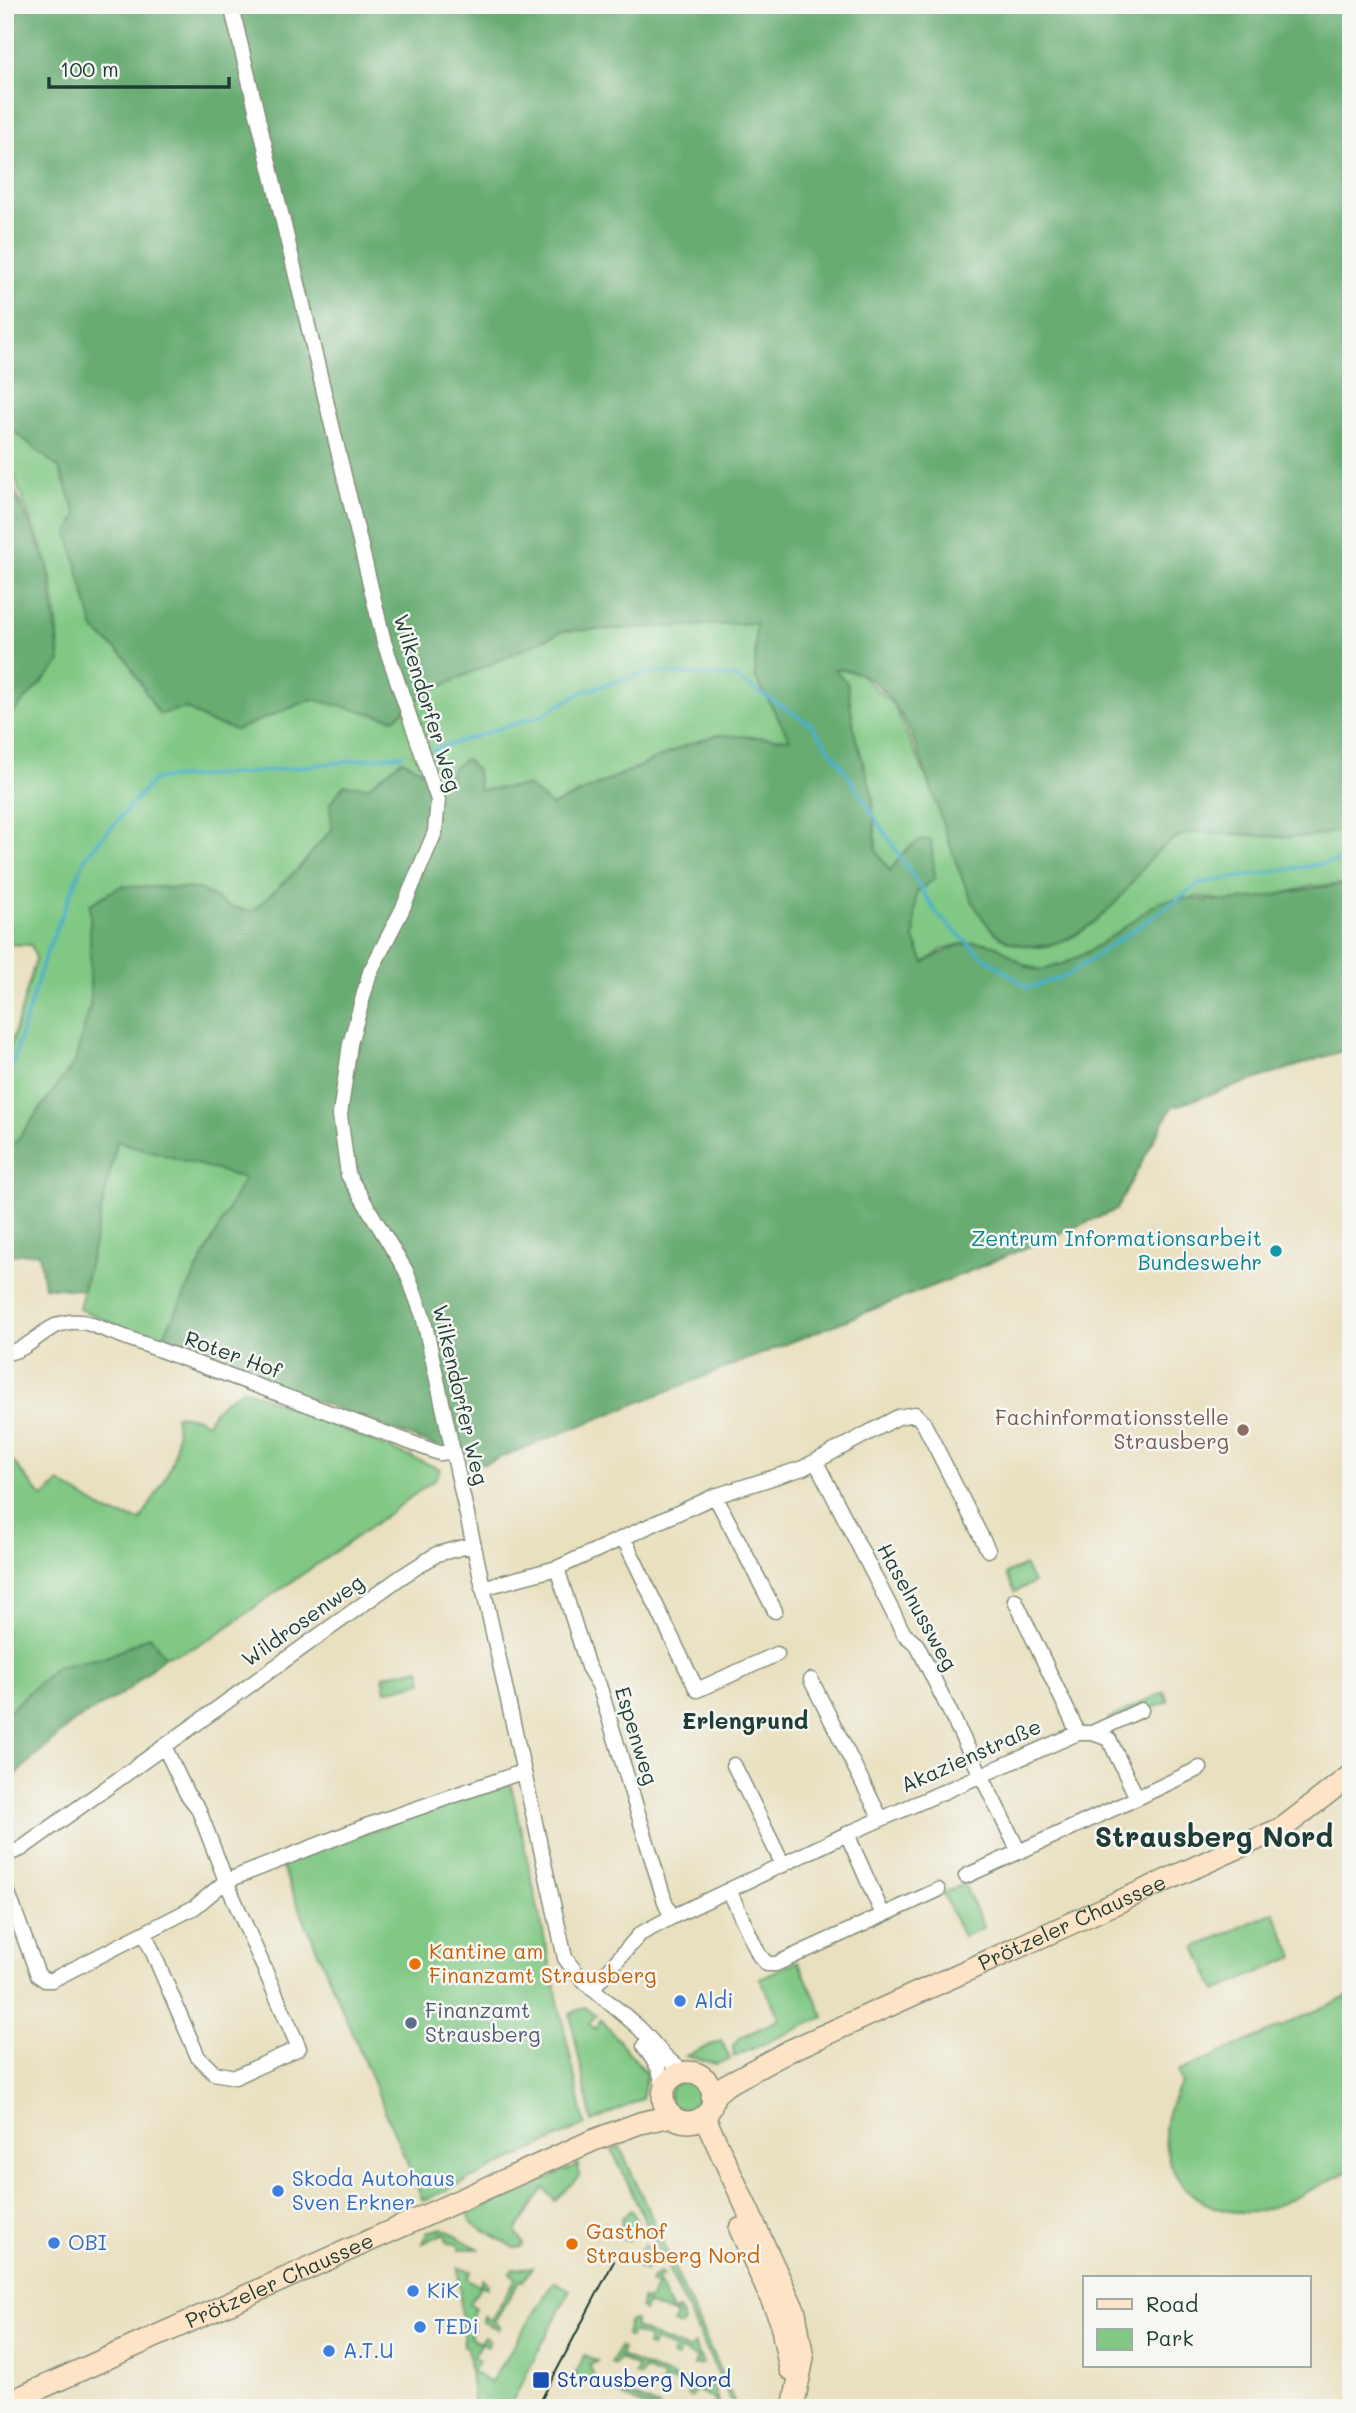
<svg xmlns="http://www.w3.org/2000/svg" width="1356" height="2413" font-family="Mali,sans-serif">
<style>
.green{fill:#80c884;stroke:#50825c;stroke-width:2}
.forest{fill:#68ac72;stroke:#447453;stroke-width:2}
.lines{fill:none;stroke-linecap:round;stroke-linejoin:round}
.stream{stroke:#4cb1cb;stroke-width:3.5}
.street-casing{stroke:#848e7a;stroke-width:17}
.secondary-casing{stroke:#848e7a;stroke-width:24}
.street{stroke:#fff;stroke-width:14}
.secondary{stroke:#fee4c6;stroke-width:21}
.tram{stroke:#1f3d34;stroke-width:2}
.culture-dot{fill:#0f9aa8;stroke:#f6f6f2;stroke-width:2.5}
.education-dot{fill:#8d6e63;stroke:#f6f6f2;stroke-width:2.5}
.food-dot{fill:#e8710a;stroke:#f6f6f2;stroke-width:2.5}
.shop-dot{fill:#3f7fe0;stroke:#f6f6f2;stroke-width:2.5}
.service-dot{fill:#5c6f8a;stroke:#f6f6f2;stroke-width:2.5}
.transit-dot{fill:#1a4fb4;stroke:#f6f6f2;stroke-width:2.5}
.labels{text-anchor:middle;stroke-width:5;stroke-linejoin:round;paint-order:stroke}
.street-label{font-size:21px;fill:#1f3d34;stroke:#f6f6f2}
.culture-label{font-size:21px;fill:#0d838f;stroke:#f6f6f2;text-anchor:end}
.education-label{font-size:21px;fill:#785e54;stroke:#f6f6f2;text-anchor:end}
.food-label{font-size:21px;fill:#c56008;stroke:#f6f6f2;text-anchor:start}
.shop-label{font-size:21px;fill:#366cbe;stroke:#f6f6f2;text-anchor:start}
.service-label{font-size:21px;fill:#4e5e75;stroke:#f6f6f2;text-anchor:start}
.transit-label{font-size:21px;fill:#164399;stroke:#f6f6f2;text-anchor:start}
.neighbourhood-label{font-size:23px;font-weight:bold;fill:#1f3d34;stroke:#f6f6f2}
.district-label{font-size:28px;font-weight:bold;fill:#1f3d34;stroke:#f6f6f2}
</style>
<rect width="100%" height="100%" fill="#f6f6f2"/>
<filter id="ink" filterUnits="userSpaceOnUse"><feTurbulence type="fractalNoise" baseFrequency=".0143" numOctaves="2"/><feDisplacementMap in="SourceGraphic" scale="14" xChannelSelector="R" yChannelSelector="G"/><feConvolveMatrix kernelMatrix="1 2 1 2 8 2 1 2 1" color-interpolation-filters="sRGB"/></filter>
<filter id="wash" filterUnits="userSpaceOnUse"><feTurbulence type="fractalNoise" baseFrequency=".00686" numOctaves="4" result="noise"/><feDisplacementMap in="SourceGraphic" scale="28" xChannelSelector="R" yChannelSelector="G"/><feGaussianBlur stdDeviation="1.57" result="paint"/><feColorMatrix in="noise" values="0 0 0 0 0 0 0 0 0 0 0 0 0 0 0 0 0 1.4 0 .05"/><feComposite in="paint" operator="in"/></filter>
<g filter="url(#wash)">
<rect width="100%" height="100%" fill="#e9e0bf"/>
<!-- green -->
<path class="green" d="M 13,430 L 59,468 L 77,515 L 94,630 L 125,657 L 159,714 L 186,708 L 209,722 L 236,730 L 312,699 L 394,719 L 426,693 L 563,631 L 756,623 L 755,677 L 791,739 L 717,735 L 687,745 L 551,806 L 528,786 L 480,790 L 476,770 L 454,767 L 445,783 L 402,760 L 368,787 L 330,803 L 332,829 L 297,870 L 252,912 L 228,906 L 199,889 L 121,886 L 90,905 L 90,1006 L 75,1062 L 14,1144 L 5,1144 L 5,1065 L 36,959 L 31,945 L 5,944 L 5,721 L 60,663 C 58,631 56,596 48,566 C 37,528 0,465 13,430 Z
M 833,668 L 859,673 L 894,705 L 941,810 L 1011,942 C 1020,944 1032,948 1042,947 C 1110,938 1130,858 1182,835 C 1195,829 1215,833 1229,834 C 1266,836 1318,843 1351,825 L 1351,884 L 1312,886 L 1268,897 L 1226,901 L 1197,896 L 1077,960 L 1041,970 L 1015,961 L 994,945 L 961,944 L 943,949 L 924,963 L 914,939 L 916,893 L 935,878 L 890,871 L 876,850 L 872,793 L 855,735 L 847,683 Z
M 117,1141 L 245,1178 L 160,1343 L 79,1309 Z
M 244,1389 L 440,1469 L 436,1478 C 381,1521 324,1560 266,1599 C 236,1620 202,1651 165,1656 L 150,1637 L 109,1656 L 56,1667 L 5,1715 L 5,1452 L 43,1498 L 59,1482 L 109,1513 L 141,1520 C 162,1483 183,1459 175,1415 L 198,1418 L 207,1423 C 215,1406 228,1398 244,1389 Z
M 1024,1565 L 1033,1583 L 1015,1592 L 1006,1574 Z
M 420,1668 L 423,1682 L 386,1691 L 383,1676 Z
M 1164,1692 L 1168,1701 L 1112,1728 L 1108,1719 Z
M 510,1780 L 585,2125 L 423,2201 L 281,1864 Z
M 964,1884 L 984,1927 L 963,1937 L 943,1893 Z
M 1274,1912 L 1294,1957 L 1216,1991 L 1196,1947 Z
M 798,1961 L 824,2017 L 734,2057 L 733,2046 L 739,2038 L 780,2019 L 760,1978 Z
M 1351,1995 L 1351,2170 C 1327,2181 1276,2210 1252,2212 C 1178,2217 1141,2142 1182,2083 L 1178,2072 Z
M 585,2007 L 596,2015 L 589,2024 L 595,2029 L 601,2019 L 647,2074 L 642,2099 L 592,2122 L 570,2014 Z
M 721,2040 L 730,2059 L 716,2064 L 686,2056 Z
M669 2097a17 17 0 1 1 34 0a17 17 0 1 1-34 0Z
M 620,2147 L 737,2408 L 734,2408 L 612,2150 Z
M 579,2164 L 579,2176 L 555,2201 L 544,2188 L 516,2231 L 524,2244 L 522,2247 L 515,2248 L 470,2222 L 469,2214 Z
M 631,2210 C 639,2219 636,2231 629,2240 L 624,2240 L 621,2233 L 622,2218 Z
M 443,2228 L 478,2249 L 459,2249 L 459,2244 L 448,2243 L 444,2233 L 423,2243 L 427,2232 Z
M 645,2244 L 656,2262 L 648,2265 L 645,2271 L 632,2264 Z
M 532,2267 L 523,2281 L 520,2280 L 494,2322 L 500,2326 L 498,2329 L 483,2322 L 484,2316 L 491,2320 L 516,2278 L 510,2273 L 513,2269 Z
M 458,2268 L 471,2271 L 467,2278 L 479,2286 L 483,2279 L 488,2284 L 487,2288 L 481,2285 L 470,2303 L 475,2307 L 471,2319 L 473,2330 L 469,2336 L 479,2343 L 484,2337 L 489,2341 L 488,2346 L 482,2343 L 473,2357 L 479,2361 L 472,2371 L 490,2383 L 554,2281 L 570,2290 L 509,2408 L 470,2408 L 473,2402 L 468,2348 L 464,2347 Z
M 660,2273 L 663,2276 L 657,2279 L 672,2312 L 679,2310 L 684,2322 L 681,2326 L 673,2323 L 676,2315 L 647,2304 L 644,2311 L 641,2308 L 642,2299 L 649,2301 L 657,2285 L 651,2282 L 654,2276 Z
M 635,2320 L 635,2328 L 689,2350 L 694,2344 L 703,2364 L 694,2365 L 697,2358 L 680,2351 L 677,2358 L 672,2356 L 675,2349 L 655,2340 L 651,2347 L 647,2346 L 649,2338 L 633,2332 L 630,2338 L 626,2336 L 629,2322 Z
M 620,2347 L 623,2349 L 620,2356 L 706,2391 L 712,2385 L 721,2407 L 713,2406 L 716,2399 L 695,2390 L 691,2397 L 687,2395 L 689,2389 L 669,2380 L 666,2387 L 661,2385 L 664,2378 L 644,2369 L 640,2376 L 635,2374 L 638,2367 L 619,2359 L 615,2365 L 611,2363 Z
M 585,2355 L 597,2361 L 589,2364 L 596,2381 L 661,2408 L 649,2408 L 575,2375 Z"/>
<!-- forest -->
<path class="forest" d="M 5,5 L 1351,5 L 1351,825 C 1317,844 1263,835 1225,833 C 1212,833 1195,830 1183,835 C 1152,846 1137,880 1116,902 C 1090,930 1052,955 1013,943 C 934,918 939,663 834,669 L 847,683 L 855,735 L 872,793 L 876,850 L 890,871 C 900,857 912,838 931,840 L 935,878 L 916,893 L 914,939 L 924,963 C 944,951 969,936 994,945 C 1011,951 1025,974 1046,969 C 1081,960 1105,941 1134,920 C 1142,914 1151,905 1160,902 C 1186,894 1205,902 1229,901 C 1270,899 1309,886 1351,884 L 1351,1048 L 1172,1107 L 1116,1210 L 975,1269 L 484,1464 L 160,1343 L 244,1178 L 117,1141 L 83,1290 L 44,1287 L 39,1253 L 5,1255 L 5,1144 L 14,1144 L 75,1062 L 90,1006 L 90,904 L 121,886 L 199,889 L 228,906 L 252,912 L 297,870 L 332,829 L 330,803 L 344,785 L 368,787 L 402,760 L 445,783 L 454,767 L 466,759 L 476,770 L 480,790 L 528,786 L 552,806 L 687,745 L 717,735 L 790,739 L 755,677 L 756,623 L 563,631 L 426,693 L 394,719 L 312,699 L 236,730 L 209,722 L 186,708 L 159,714 L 125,657 L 94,630 L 68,533 L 77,515 L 59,468 L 14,431 L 5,441 Z
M 5,469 L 48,565 L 60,663 L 5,721 Z
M 150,1636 L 165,1656 L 128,1690 L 72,1723 L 5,1784 L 5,1715 L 56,1667 L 109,1656 Z"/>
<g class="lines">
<!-- stream -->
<path class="stream" d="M 432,750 L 542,715 L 584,691 L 650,672 L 734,677 L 811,724 L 840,763 L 938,915 L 981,955 L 1029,988 L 1068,975 L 1201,883 L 1351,859
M 5,1088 L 44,959 L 86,856 L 154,779 L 249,773 L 402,755"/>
</g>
</g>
<g filter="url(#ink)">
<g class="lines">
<!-- street casing -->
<g class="street-casing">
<path id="street" d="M 231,5 L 384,642 L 438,800 L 435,832 L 402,910 L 370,972 L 350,1044 L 340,1115 L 348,1175 L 406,1271 L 423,1316 L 565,1958 C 585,1987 613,2004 638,2027 C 655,2043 665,2061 686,2072
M 5,1353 C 37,1350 45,1315 87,1323 L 439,1453 L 452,1452
M 816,1462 L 904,1634 L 917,1645 L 1019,1852
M 715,1496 L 775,1611
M 624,1539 L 697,1690 L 777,1654
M 557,1568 L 588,1667 L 599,1685 L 666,1905 L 672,1917
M 482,1588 L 557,1568 L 715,1496 L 803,1468 L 898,1417 L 915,1414 L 923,1422 L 988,1550
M 1015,1600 L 1078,1733
M 811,1680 L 881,1819
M 734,1765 L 783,1865
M 1137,1798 L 1200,1768
M 847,1834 L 883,1915
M 5,1855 L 21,1849 L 401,1577 L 437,1554 L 472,1545
M 966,1876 L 1137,1798 L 1109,1739 L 1092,1733
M 5,1885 L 38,1975 L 45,1980 L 52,1980 L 195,1907 L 226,1881 L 366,1826 L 522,1772
M 729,1890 L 759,1955 L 767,1964 L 776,1964 L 938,1890
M 145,1934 L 198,2057 L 214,2073 L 235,2077 L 299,2048 L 226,1881 L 198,1808 L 187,1794 L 164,1746
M 592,1989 L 640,1934 L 672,1917 L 847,1834 L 1078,1733 L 1092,1733 L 1141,1710
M 644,2046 L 659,2069 L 664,2088"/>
</g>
<!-- secondary casing -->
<g class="secondary-casing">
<g id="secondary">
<circle cx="688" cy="2097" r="25"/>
<path id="s1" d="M 712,2097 L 726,2085 L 789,2051 L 1284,1827 L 1351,1775"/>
<path d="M 704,2116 L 795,2312 L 803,2358 L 793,2408"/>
<path d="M 740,2229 L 780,2319 L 790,2369"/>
<path id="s2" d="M 5,2404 L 594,2140 L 640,2123 L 672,2116"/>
</g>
</g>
<!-- street -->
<use href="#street" class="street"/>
<!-- secondary -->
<use href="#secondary" class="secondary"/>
<!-- tram -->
<path class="tram" d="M 537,2408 L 614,2261"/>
</g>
</g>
<!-- markers -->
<circle class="culture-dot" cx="1276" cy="1251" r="7"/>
<circle class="education-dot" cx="1243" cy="1430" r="7"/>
<g class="food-dot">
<circle cx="415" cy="1964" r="7"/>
<circle cx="572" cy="2244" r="7"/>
</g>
<g class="shop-dot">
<circle cx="680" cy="2001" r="7"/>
<circle cx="278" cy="2191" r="7"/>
<circle cx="54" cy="2243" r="7"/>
<circle cx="413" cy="2291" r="7"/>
<circle cx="420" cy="2327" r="7"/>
<circle cx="329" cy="2351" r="7"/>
</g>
<circle class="service-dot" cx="411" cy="2023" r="7"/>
<rect class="transit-dot" x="532" y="2371" width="18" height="18" rx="3.5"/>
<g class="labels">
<!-- street labels -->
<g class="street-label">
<text transform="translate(427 703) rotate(73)" y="7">Wilkendorfer Weg</text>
<text transform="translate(233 1355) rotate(20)" y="7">Roter Hof</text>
<text transform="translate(460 1395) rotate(77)" y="7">Wilkendorfer Weg</text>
<text transform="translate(917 1607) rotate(61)" y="7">Haselnussweg</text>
<text transform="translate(303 1621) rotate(-35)" y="7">Wildrosenweg</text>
<text transform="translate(636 1736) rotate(73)" y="7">Espenweg</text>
<text transform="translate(971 1756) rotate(-24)" y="7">Akazienstraße</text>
<text dy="7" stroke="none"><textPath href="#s1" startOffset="401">Prötzeler Chaussee</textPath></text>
<text dy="7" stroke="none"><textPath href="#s2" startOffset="301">Prötzeler Chaussee</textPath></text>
</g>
<!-- culture labels -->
<g class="culture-label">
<text x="1262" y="1246">Zentrum Informationsarbeit<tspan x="1262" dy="24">Bundeswehr</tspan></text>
</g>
<!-- education labels -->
<g class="education-label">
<text x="1229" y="1425">Fachinformationsstelle<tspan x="1229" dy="24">Strausberg</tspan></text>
</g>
<!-- food labels -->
<g class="food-label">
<text x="429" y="1959">Kantine am<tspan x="429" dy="24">Finanzamt Strausberg</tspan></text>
<text x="586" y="2239">Gasthof<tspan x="586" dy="24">Strausberg Nord</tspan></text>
</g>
<!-- shop labels -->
<g class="shop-label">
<text x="694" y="2008">Aldi</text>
<text x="292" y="2186">Skoda Autohaus<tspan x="292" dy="24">Sven Erkner</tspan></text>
<text x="68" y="2250">OBI</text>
<text x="427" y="2298">KiK</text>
<text x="434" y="2334">TEDi</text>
<text x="343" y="2358">A.T.U</text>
</g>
<!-- service labels -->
<g class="service-label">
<text x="425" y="2018">Finanzamt<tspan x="425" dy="24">Strausberg</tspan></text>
</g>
<!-- transit labels -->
<g class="transit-label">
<text x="557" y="2387">Strausberg Nord</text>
</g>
<!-- neighbourhood labels -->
<g class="neighbourhood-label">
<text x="745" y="1729">Erlengrund</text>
</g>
<!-- district labels -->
<g class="district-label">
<text x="1214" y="1847">Strausberg Nord</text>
</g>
</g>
<!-- margin -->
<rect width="1356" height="2413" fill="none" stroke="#f6f6f2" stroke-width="28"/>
<!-- legend -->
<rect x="1083" y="2276" width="228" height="91" fill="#f6f6f2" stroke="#a0aca6" stroke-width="2"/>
<rect x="1097" y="2299" width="35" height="10" fill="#fee4c6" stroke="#a0aca6" stroke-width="2"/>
<text x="1146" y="2312" font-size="21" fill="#1f3d34">Road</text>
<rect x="1097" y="2329" width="35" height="21" fill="#80c884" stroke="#a0aca6" stroke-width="2"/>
<text x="1146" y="2346" font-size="21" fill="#1f3d34">Park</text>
<!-- scale -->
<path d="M49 77v10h180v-10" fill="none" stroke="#1f3d34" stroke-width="3.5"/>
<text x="60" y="77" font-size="21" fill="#1f3d34" stroke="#f6f6f2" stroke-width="5" paint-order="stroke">100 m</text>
</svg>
